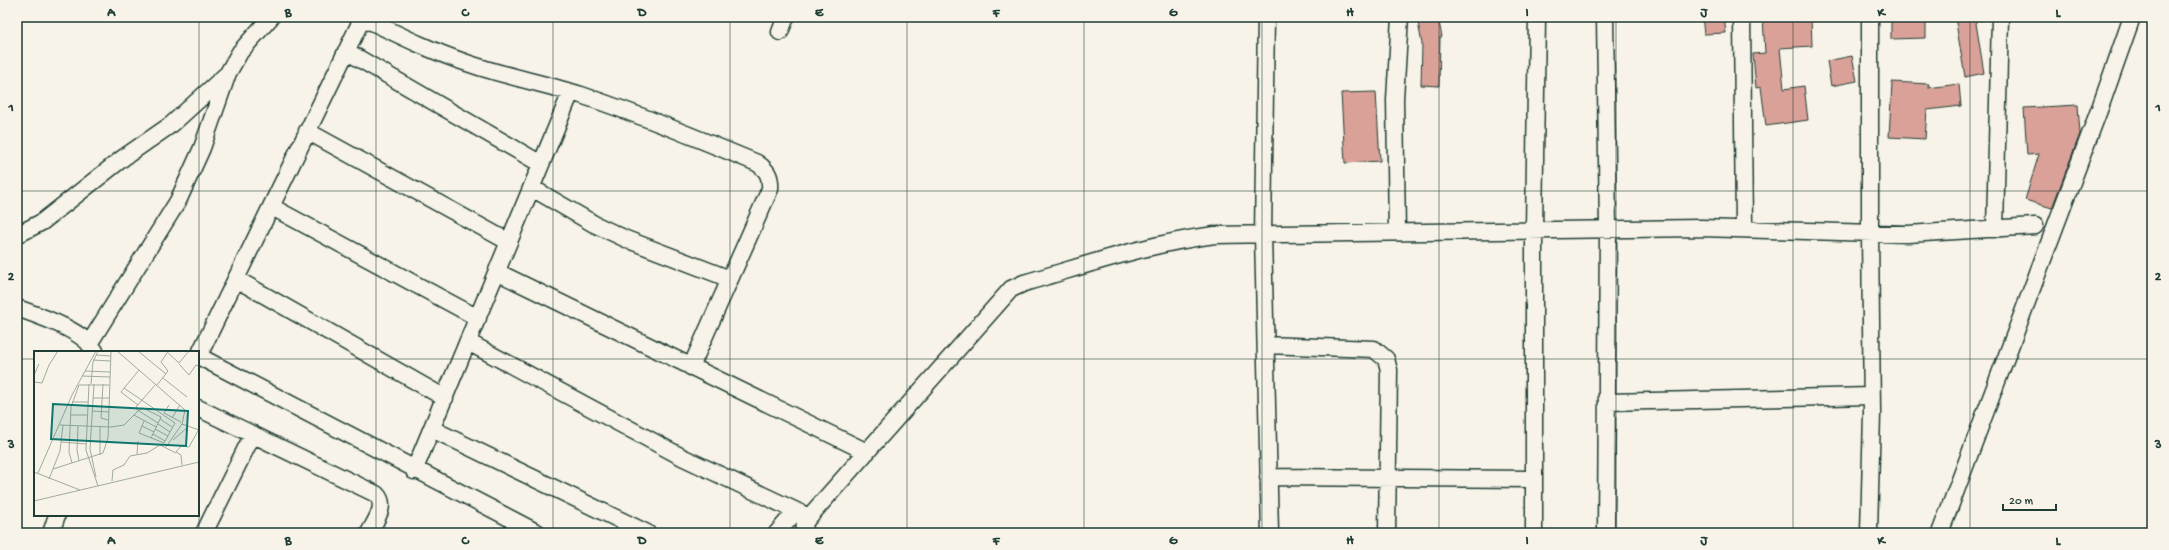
<svg xmlns="http://www.w3.org/2000/svg" width="2169" height="550" font-family="'Gochi Hand',sans-serif">
<style>
.building{fill:#daa198;stroke:#1f3d34}
.lines{fill:none;stroke-linecap:round;stroke-linejoin:round}
.street-casing{stroke:#1f3d34;stroke-width:19}
.street{stroke:#f7f3e8;stroke-width:16}
.grid{fill:none;stroke:#1f3d34;stroke-width:1;stroke-opacity:0.55}
.inset-road{fill:none;stroke:#a1aaa0;stroke-width:1}
.view{fill:#0f766e;fill-opacity:0.15;stroke:#0f766e;stroke-width:2}
.inset-edge{fill:none;stroke:#1f3d34;stroke-width:2}
.neatline{fill:none;stroke:#1f3d34;stroke-width:1.5}
.grid-label{font-size:13px;text-anchor:middle;font-weight:bold;fill:#1f3d34}
</style>
<rect width="100%" height="100%" fill="#f7f3e8"/>
<filter id="ink" filterUnits="userSpaceOnUse"><feTurbulence type="fractalNoise" baseFrequency=".025" numOctaves="2"/><feDisplacementMap in="SourceGraphic" scale="8" xChannelSelector="R" yChannelSelector="G"/><feConvolveMatrix kernelMatrix="1 2 1 2 8 2 1 2 1" color-interpolation-filters="sRGB"/></filter>
<g filter="url(#ink)">
<!-- building -->
<path class="building" d="M 1417,17 L 1438,17 L 1442,37 L 1440,37 L 1439,86 L 1421,85 L 1422,44 Z
M 1702,17 L 1724,17 L 1726,33 L 1704,34 Z
M 1763,17 L 1811,17 L 1812,46 L 1780,48 L 1784,89 L 1804,86 L 1808,120 L 1766,126 L 1761,87 L 1756,88 L 1753,54 L 1765,53 Z
M 1891,17 L 1926,17 L 1926,38 L 1891,39 Z
M 1955,17 L 1975,17 L 1984,73 L 1965,77 Z
M 1852,56 L 1857,81 L 1831,86 L 1827,61 Z
M 1892,82 L 1929,84 L 1928,88 L 1959,84 L 1961,106 L 1927,110 L 1925,139 L 1889,137 Z
M 1376,92 L 1380,161 L 1345,163 L 1341,93 Z
M 2078,105 L 2080,134 L 2052,208 L 2025,200 L 2039,154 L 2027,155 L 2024,108 Z"/>
<g class="lines">
<!-- street casing -->
<g class="street-casing">
<path id="street" d="M 1266,17 L 1263,235 L 1270,533
M 1605,17 L 1608,229 L 1606,533
M 1742,17 L 1744,228
M 780,32 L 786,17
M 346,51 L 541,164
M 307,131 L 509,242
M 532,188 L 594,224 L 626,239 L 730,279
M 272,207 L 478,318
M 1995,229 L 2000,17
M 1397,232 L 1395,99 L 1400,17
M 17,235 L 42,222 L 123,158 L 172,124 L 226,75
M 497,272 L 867,452
M 236,279 L 445,398
M 17,308 C 39,316 83,330 95,351
M 468,342 L 682,457 L 809,517
M 89,344 L 178,201 L 202,148 L 228,73 L 240,52 L 271,17
M 1266,345 L 1374,349 L 1386,359 L 1389,370 L 1387,533
M 1607,402 L 1872,396
M 198,408 L 376,494 C 388,505 375,521 369,533
M 432,429 L 647,533
M 414,471 L 571,92
M 1268,477 L 1534,479
M 51,533 L 57,515
M 204,533 L 253,434
M 538,533 L 202,358 L 201,351 L 360,23 L 365,21 L 372,22 C 403,37 434,52 467,63 C 504,76 543,83 581,95 C 641,115 699,139 757,163 C 767,170 771,176 770,189 L 691,367
M 777,533 L 796,511
M 804,533 L 805,522 L 809,517 L 1011,289 L 1024,283 C 1087,265 1150,243 1215,235 L 1701,228 L 1908,234 L 2035,226
M 1534,533 L 1534,230 L 1537,17
M 1869,533 L 1872,413 L 1870,233 L 1870,17
M 1940,533 L 2101,105 L 2132,17"/>
</g>
<!-- street -->
<use href="#street" class="street"/>
</g>
</g>
<!-- grid -->
<path class="grid" d="M 199,17 L 199,533M 376,17 L 376,533M 553,17 L 553,533M 730,17 L 730,533M 907,17 L 907,533M 1084,17 L 1084,533M 1262,17 L 1262,533M 1439,17 L 1439,533M 1616,17 L 1616,533M 1793,17 L 1793,533M 1970,17 L 1970,533M 17,191 L 2152,191M 17,359 L 35,359M 198,359 L 2152,359"/>
<!-- overview -->
<g transform="translate(34 351)">
<rect width="165" height="165" fill="#f7f3e8"/>
<path class="inset-road" d="M 83,0 L 151,59 L 148,73 L 165,79M 104,0 L 132,23M 132,0 L 145,12 L 155,0M 62,4 L 77,5M 59,9 L 76,10M 145,13 L 155,24 L 162,14 L 165,15M 51,20 L 76,21M 0,24 L 5,13M 48,25 L 76,26M 129,27 L 153,46M 0,31 L 8,32 L 15,14 L 24,0M 55,33 L 52,99 L 64,135M 57,33 L 59,11 L 64,0M 60,33 L 56,98 L 62,126M 69,33 L 67,67 L 74,69M 123,34 L 134,20 L 127,11 L 133,2M 90,37 L 141,72 L 130,92 L 105,82 L 110,70M 59,47 L 75,47M 38,51 L 54,51M 104,54 L 87,41 L 105,19M 135,54 L 130,62 L 147,71M 58,60 L 75,61M 104,60 L 109,57 L 127,66M 105,60 L 124,72M 37,64 L 53,64M 100,64 L 122,76M 138,67 L 146,54M 126,68 L 138,76M 124,73 L 136,81M 26,74 L 77,76 L 90,74 L 104,60 L 102,56 L 122,33M 44,75 L 43,99 L 45,110M 108,75 L 120,81M 121,78 L 134,85M 119,83 L 131,90M 117,87 L 127,66M 139,89 L 154,76M 27,91 L 52,93M 132,96 L 148,73M 103,103 L 104,90M 66,104 L 66,76M 38,112 L 35,101 L 37,56 L 45,34 L 75,34M 148,114 L 147,104 L 142,101 L 147,95 L 155,96 L 165,78M 19,118 L 69,102 L 74,87 L 77,0M 0,121 L 46,139M 4,122 L 38,44 L 62,0M 15,128 L 26,100 L 29,74M 78,130 L 79,119 L 90,114 L 96,105 L 113,102 L 126,94 L 142,102M 0,150 L 165,111"/>
<path class="view" d="M 19,53 L 154,60 L 152,95 L 17,88 Z"/>
<rect width="165" height="165" class="inset-edge"/>
</g>
<!-- margin -->
<rect width="2169" height="550" fill="none" stroke="#f7f3e8" stroke-width="44"/>
<!-- scale -->
<path d="M2003 504v6h53v-6" fill="none" stroke="#1f3d34" stroke-width="2"/>
<text x="2009" y="504" font-size="12" fill="#1f3d34" stroke="#f7f3e8" stroke-width="3" paint-order="stroke">20 m</text>
<rect x="22" y="22" width="2125" height="506" class="neatline"/>
<g class="grid-label">
<text x="111" y="16">A</text>
<text x="288" y="16">B</text>
<text x="465" y="16">C</text>
<text x="642" y="16">D</text>
<text x="819" y="16">E</text>
<text x="996" y="16">F</text>
<text x="1173" y="16">G</text>
<text x="1350" y="16">H</text>
<text x="1527" y="16">I</text>
<text x="1704" y="16">J</text>
<text x="1881" y="16">K</text>
<text x="2058" y="16">L</text>
<text x="11" y="111">1</text>
<text x="2158" y="111">1</text>
<text x="11" y="280">2</text>
<text x="2158" y="280">2</text>
<text x="11" y="448">3</text>
<text x="2158" y="448">3</text>
<text x="111" y="544">A</text>
<text x="288" y="544">B</text>
<text x="465" y="544">C</text>
<text x="642" y="544">D</text>
<text x="819" y="544">E</text>
<text x="996" y="544">F</text>
<text x="1173" y="544">G</text>
<text x="1350" y="544">H</text>
<text x="1527" y="544">I</text>
<text x="1704" y="544">J</text>
<text x="1881" y="544">K</text>
<text x="2058" y="544">L</text>
</g>
</svg>
